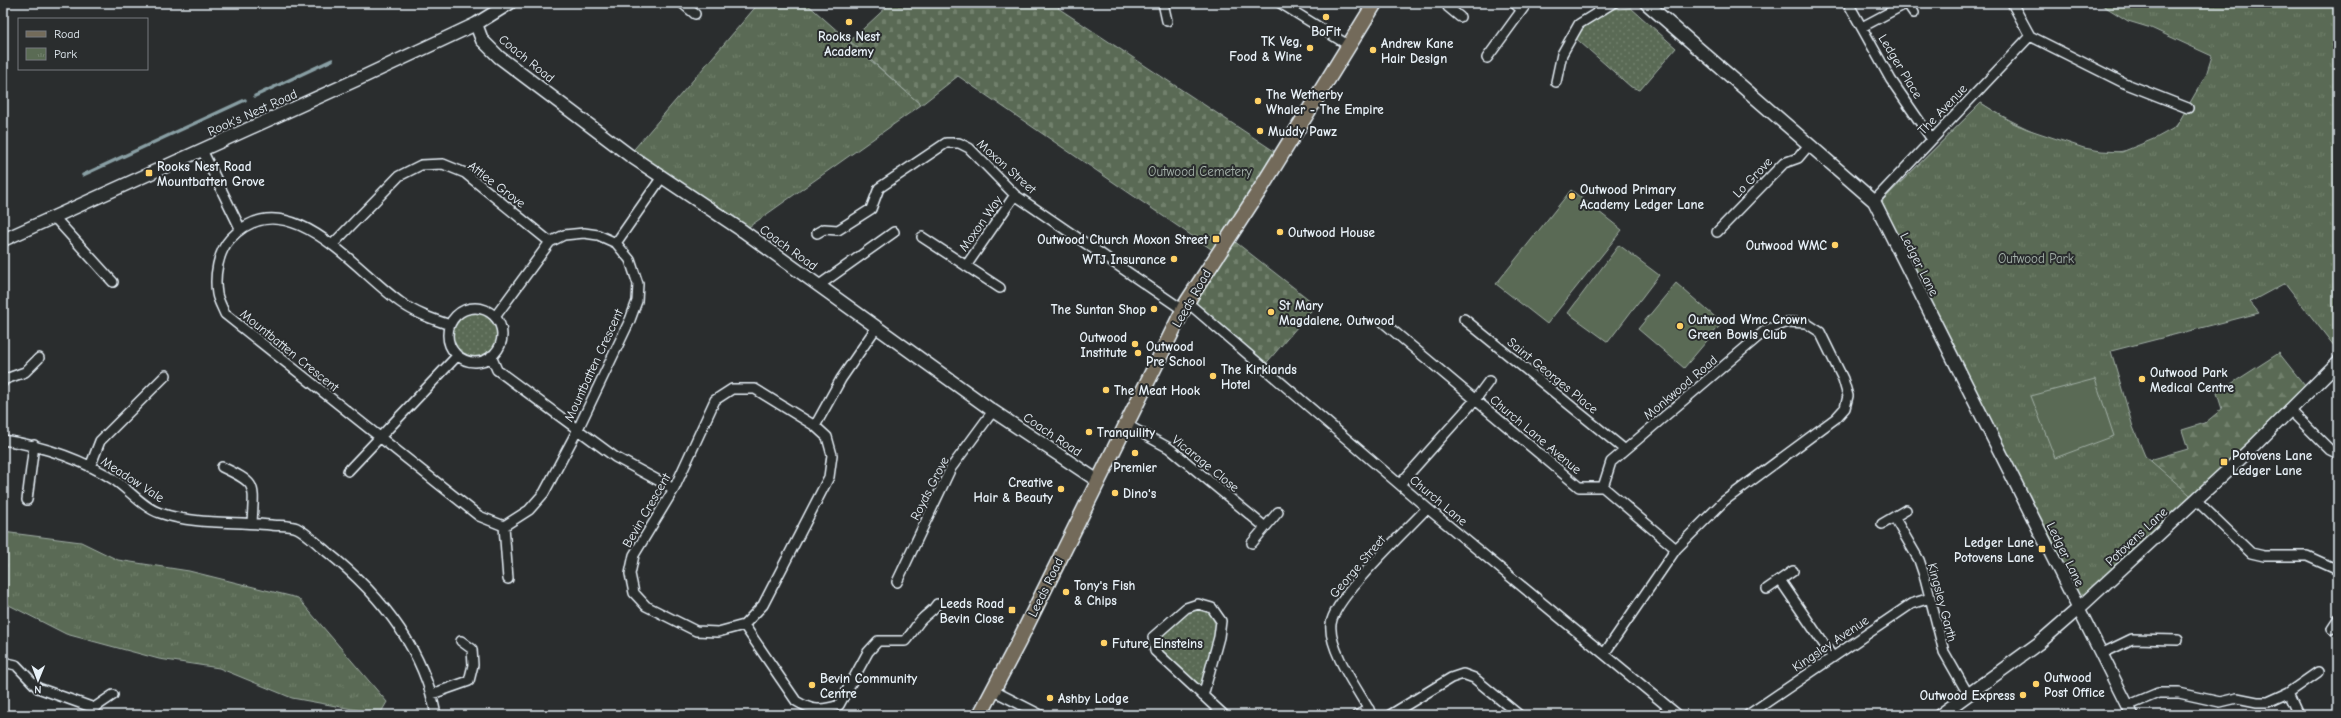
<svg xmlns="http://www.w3.org/2000/svg" width="2341" height="718" font-family="'Comic Neue',sans-serif">
<style>
.grass{fill:url(#grass-dots);stroke:#a1aea6}
.forest{fill:url(#forest-firs);stroke:#a1aea6}
.cemetery{fill:url(#cemetery-stones);stroke:#a1aea6}
.park{fill:url(#park-tufts);stroke:#a1aea6}
.pitch{fill:#5a6b54;stroke:#a1aea6}
.lines{fill:none;stroke-linecap:round;stroke-linejoin:round}
.stream{stroke:#899fa4;stroke-width:3.5}
.street-casing{stroke:#e8f1f8;stroke-width:12}
.secondary-casing{stroke:#e8f1f8;stroke-width:15}
.primary-casing{stroke:#e8f1f8;stroke-width:17}
.street{stroke:#2a2d2e;stroke-width:9}
.secondary{stroke:#2a2d2e;stroke-width:12}
.primary{stroke:#736b5a;stroke-width:14}
.poi-dot{fill:#ffd166;stroke:#2a2d2e;stroke-width:1.5}
.labels{text-anchor:middle;stroke-width:4;stroke-linejoin:round;paint-order:stroke}
.poi-label{font-size:13px;font-weight:bold;fill:#e8f1f8;stroke:#2a2d2e;text-anchor:start}
.street-label{font-size:13px;fill:#e8f1f8;stroke:#2a2d2e}
.park-label{font-size:13px;fill:#a8b5ae;stroke:#2a2d2e}
</style>
<defs>
<pattern id="grass-dots" width="8" height="8" patternUnits="userSpaceOnUse"><rect width="8" height="8" fill="#5a6b54"/><path d="M2 2h.1M6 6h.1" fill="none" stroke="#72816d" stroke-width="1.8" stroke-linecap="round"/></pattern>
<pattern id="forest-firs" width="22" height="20" patternUnits="userSpaceOnUse"><rect width="22" height="20" fill="#5a6b54"/><path d="M5 1l3.5 6h-7zM16 11l3.5 6h-7z" fill="#72816d"/></pattern>
<pattern id="cemetery-stones" width="16" height="16" patternUnits="userSpaceOnUse"><rect width="16" height="16" fill="#5a6b54"/><path d="M2 7V4a2 2 0 0 1 4 0v3zM10 15v-3a2 2 0 0 1 4 0v3z" fill="#72816d"/></pattern>
<pattern id="park-tufts" width="24" height="20" patternUnits="userSpaceOnUse"><rect width="24" height="20" fill="#5a6b54"/><path d="M3 7l-1-3M5 7V3M7 7l1-3M15 17l-1-3M17 17v-4M19 17l1-3" fill="none" stroke="#72816d"/></pattern>
</defs>
<rect width="100%" height="100%" fill="#2a2d2e"/>
<filter id="ink" filterUnits="userSpaceOnUse"><feTurbulence type="fractalNoise" baseFrequency=".025" numOctaves="2"/><feDisplacementMap in="SourceGraphic" scale="8" xChannelSelector="R" yChannelSelector="G"/><feConvolveMatrix kernelMatrix="1 2 1 2 8 2 1 2 1" color-interpolation-filters="sRGB"/></filter>
<g filter="url(#ink)">
<!-- grass -->
<path class="grass" d="M 1612,4 L 1619,9 L 1631,8 L 1676,48 L 1640,90 L 1631,87 L 1572,35 Z
M448 335a27 27 0 1 1 54 0a27 27 0 1 1-54 0Z
M 1186,608 L 1212,608 L 1221,621 L 1203,696 L 1155,651 L 1153,637 Z"/>
<!-- forest -->
<path class="forest" d="M 1981,103 C 2014,125 2073,153 2114,152 C 2132,152 2161,139 2175,127 C 2179,123 2182,117 2186,112 L 2175,160 L 2068,163 L 2120,492 L 2153,459 L 2188,449 L 2182,430 L 2205,423 L 2222,409 L 2217,393 L 2279,353 L 2309,391 L 2078,609 L 1883,200 Z"/>
<!-- cemetery -->
<path class="cemetery" d="M 891,3 L 1064,3 L 1058,8 L 1280,155 L 1229,237 L 1316,305 L 1263,367 L 1187,302 L 1217,253 L 958,76 L 921,105 L 850,41 Z"/>
<!-- park -->
<path class="park" d="M 759,3 L 806,3 L 921,105 L 743,231 L 629,155 Z
M 2099,3 L 2338,3 L 2338,351 L 2285,283 L 2250,302 L 2259,313 L 2111,351 L 2133,427 L 2145,456 L 2196,500 L 2078,609 L 1879,214 L 1883,200 L 1981,103 L 2013,123 L 2027,129 L 2084,148 L 2101,151 L 2122,152 L 2156,138 L 2176,127 L 2206,75 L 2212,56 L 2151,28 L 2128,21 Z
M 3,532 L 81,542 L 118,560 L 189,571 L 298,598 L 387,702 L 380,714 L 292,698 L 219,668 L 159,659 L 66,634 L 3,602 Z"/>
<!-- pitch -->
<path class="pitch" d="M 1571,190 L 1622,230 L 1547,324 L 1496,284 Z
M 1619,245 L 1659,275 L 1608,342 L 1568,313 Z
M 1676,283 L 1722,323 L 1684,368 L 1638,329 Z
M 2095,379 L 2114,436 L 2055,458 L 2031,396 Z"/>
<g class="lines">
<!-- stream -->
<path class="stream" d="M 255,96 L 332,60
M 83,175 L 245,100"/>
<!-- street casing -->
<g class="street-casing">
<path id="street" d="M 682,3 L 695,14
M 1163,3 L 1167,21
M 1280,3 L 1348,45
M 1452,3 L 1448,7 L 1460,17
M 1514,3 L 1522,10
M 1848,3 L 1891,80 L 1931,138
M 1907,3 L 1914,13
M 2012,3 L 2030,36 L 2124,83 L 2188,108
M 1862,27 L 1907,3
M 1487,58 L 1527,3
M 1556,82 L 1562,54 L 1579,24 L 1613,3
M 202,150 L 240,228
M 1874,201 L 2030,36
M 54,217 L 113,282
M 1717,232 L 1784,163 L 1798,158 L 1809,145
M 817,233 L 824,229 L 838,230 L 871,209 L 879,188 L 946,143 L 959,143 L 969,148 L 1015,195 L 1183,310
M 922,237 L 1000,288
M 616,243 L 662,177
M 332,245 L 399,176 L 421,165 L 443,164 L 465,173 L 550,242
M 966,266 L 1015,195
M 818,286 L 894,232
M 1187,302 L 1427,508 L 1678,715
M448 335a27 27 0 1 1 54 0a27 27 0 1 1-54 0Z
M 1464,319 L 1625,450
M 1384,323 L 1579,487 L 1603,487
M 450,325 C 432,319 415,313 400,302 C 356,271 286,178 230,239 C 218,252 214,276 217,294 C 218,300 222,307 225,314 L 479,516 L 504,526 L 529,510 L 544,493 L 577,431 L 630,320 L 637,301 L 638,284 L 630,260 L 616,243 L 598,235 L 584,233 L 564,235 L 550,242 L 495,317
M 491,356 L 497,370 L 615,457 L 674,489
M 3,382 L 3,380 L 25,372 L 39,358
M 732,389 L 755,389 L 815,426 L 827,437 L 832,455 L 829,477 L 763,605 L 744,625 L 718,632 L 696,631 L 646,606 L 634,593 L 630,574 L 634,555 L 674,489 L 715,400 Z
M 2289,409 L 2330,450 L 2338,454
M 1127,425 L 1169,448 L 1265,527
M 815,426 L 841,379 L 876,328
M 3,440 C 42,446 82,459 116,481 C 130,491 144,508 160,513 C 195,525 234,521 271,525 C 278,526 290,525 297,528 C 307,533 317,544 326,551 C 379,593 423,647 436,715
M 90,467 L 100,441 L 166,375
M 222,467 C 258,484 254,484 252,523
M 348,471 L 458,355
M 1400,484 L 1475,400 L 1489,381
M 1603,487 L 1611,462 L 1766,330 L 1788,322 L 1806,323 L 1820,332 L 1843,379 L 1848,396 L 1845,408 L 1836,418 L 1724,501 L 1676,549 L 1604,654
M 1603,487 L 1676,549
M 27,500 L 34,445
M 2196,500 L 2251,553 L 2264,556 L 2307,556 L 2338,570
M 1894,517 L 1919,560 L 1925,578 L 1944,652 L 1968,694
M 1882,524 L 1906,510
M 504,526 L 508,579
M 1252,543 L 1278,512
M 1780,580 L 1832,656
M 897,582 L 951,468 L 993,411
M 1767,589 L 1793,571
M 744,625 L 796,701 C 812,711 822,711 839,705 L 868,652 L 878,641 L 905,641 C 912,634 917,623 923,618 C 929,612 933,611 937,604
M 2332,629 L 2338,620
M 2101,654 L 2132,639 L 2178,640
M 3,662 L 16,665 L 38,688 L 94,708 L 113,695
M 992,690 L 1041,715
M 2288,693 L 2298,715
M 432,694 L 469,681 L 473,665 L 472,649 L 461,641
M 1203,696 L 1219,637 L 1221,621 L 1212,608 L 1198,604 L 1186,608 L 1153,637 L 1155,651 L 1224,715
M 2127,706 L 2158,693 L 2179,693 L 2220,702 L 2237,698 L 2257,702 L 2268,702 L 2288,693 L 2318,672
M 1358,715 L 1369,709
M 1372,715 C 1360,693 1328,650 1331,624 C 1334,597 1407,530 1427,508
M 1390,715 L 1451,678 L 1463,674 L 1474,678 L 1519,715
M 1748,715 L 1911,604 L 1930,598"/>
</g>
<!-- secondary casing -->
<g class="secondary-casing">
<path id="secondary" d="M 1646,3 L 1874,201 L 2132,715
M 476,24 L 482,40 L 499,57 L 629,155 L 743,231 L 993,411 L 1098,481
M 3,240 L 365,76 L 476,24 L 510,3
M 1940,715 L 2039,643 L 2078,609 L 2255,445 L 2338,362"/>
</g>
<!-- primary casing -->
<g class="primary-casing">
<path id="primary" d="M 980,715 L 1019,641 L 1187,302 L 1261,188 L 1375,3"/>
</g>
<!-- street -->
<use href="#street" class="street"/>
<!-- secondary -->
<use href="#secondary" class="secondary"/>
<!-- primary -->
<use href="#primary" class="primary"/>
</g>
</g>
<!-- markers -->
<g class="poi-dot">
<circle cx="1326" cy="17" r="4"/>
<circle cx="849" cy="22" r="4"/>
<circle cx="1310" cy="48" r="4"/>
<circle cx="1373" cy="50" r="4"/>
<circle cx="1258" cy="101" r="4"/>
<circle cx="1260" cy="131" r="4"/>
<rect x="145" y="169" width="8" height="8" rx="2"/>
<circle cx="1572" cy="196" r="4"/>
<circle cx="1280" cy="232" r="4"/>
<rect x="1212" y="235" width="8" height="8" rx="2"/>
<circle cx="1835" cy="245" r="4"/>
<circle cx="1174" cy="259" r="4"/>
<circle cx="1154" cy="309" r="4"/>
<circle cx="1271" cy="312" r="4"/>
<circle cx="1680" cy="326" r="4"/>
<circle cx="1135" cy="344" r="4"/>
<circle cx="1138" cy="353" r="4"/>
<circle cx="1213" cy="376" r="4"/>
<circle cx="2142" cy="379" r="4"/>
<circle cx="1106" cy="390" r="4"/>
<circle cx="1089" cy="432" r="4"/>
<circle cx="1135" cy="453" r="4"/>
<rect x="2220" y="458" width="8" height="8" rx="2"/>
<circle cx="1061" cy="489" r="4"/>
<circle cx="1115" cy="493" r="4"/>
<rect x="2038" y="545" width="8" height="8" rx="2"/>
<circle cx="1066" cy="592" r="4"/>
<rect x="1008" y="606" width="8" height="8" rx="2"/>
<circle cx="1104" cy="643" r="4"/>
<circle cx="2036" cy="684" r="4"/>
<circle cx="812" cy="685" r="4"/>
<circle cx="2023" cy="695" r="4"/>
<circle cx="1050" cy="698" r="4"/>
</g>
<g class="labels">
<!-- poi labels -->
<g class="poi-label">
<text x="1326" y="36" text-anchor="middle">BoFit</text>
<text x="849" y="41" text-anchor="middle">Rooks Nest<tspan x="849" dy="15">Academy</tspan></text>
<text x="1302" y="46" text-anchor="end">TK Veg,<tspan x="1302" dy="15">Food &amp; Wine</tspan></text>
<text x="1381" y="48">Andrew Kane<tspan x="1381" dy="15">Hair Design</tspan></text>
<text x="1266" y="99">The Wetherby<tspan x="1266" dy="15">Whaler - The Empire</tspan></text>
<text x="1268" y="136">Muddy Pawz</text>
<text x="157" y="171">Rooks Nest Road<tspan x="157" dy="15">Mountbatten Grove</tspan></text>
<text x="1580" y="194">Outwood Primary<tspan x="1580" dy="15">Academy Ledger Lane</tspan></text>
<text x="1288" y="237">Outwood House</text>
<text x="1208" y="244" text-anchor="end">Outwood Church Moxon Street</text>
<text x="1827" y="250" text-anchor="end">Outwood WMC</text>
<text x="1166" y="264" text-anchor="end">WTJ Insurance</text>
<text x="1279" y="310">St Mary<tspan x="1279" dy="15">Magdalene, Outwood</tspan></text>
<text x="1146" y="314" text-anchor="end">The Suntan Shop</text>
<text x="1688" y="324">Outwood Wmc Crown<tspan x="1688" dy="15">Green Bowls Club</tspan></text>
<text x="1127" y="342" text-anchor="end">Outwood<tspan x="1127" dy="15">Institute</tspan></text>
<text x="1146" y="351">Outwood<tspan x="1146" dy="15">Pre School</tspan></text>
<text x="1221" y="374">The Kirklands<tspan x="1221" dy="15">Hotel</tspan></text>
<text x="2150" y="377">Outwood Park<tspan x="2150" dy="15">Medical Centre</tspan></text>
<text x="1114" y="395">The Meat Hook</text>
<text x="1097" y="437">Tranquility</text>
<text x="2232" y="460">Potovens Lane<tspan x="2232" dy="15">Ledger Lane</tspan></text>
<text x="1135" y="472" text-anchor="middle">Premier</text>
<text x="1053" y="487" text-anchor="end">Creative<tspan x="1053" dy="15">Hair &amp; Beauty</tspan></text>
<text x="1123" y="498">Dino's</text>
<text x="2034" y="547" text-anchor="end">Ledger Lane<tspan x="2034" dy="15">Potovens Lane</tspan></text>
<text x="1074" y="590">Tony's Fish<tspan x="1074" dy="15">&amp; Chips</tspan></text>
<text x="1004" y="608" text-anchor="end">Leeds Road<tspan x="1004" dy="15">Bevin Close</tspan></text>
<text x="1112" y="648">Future Einsteins</text>
<text x="2044" y="682">Outwood<tspan x="2044" dy="15">Post Office</tspan></text>
<text x="820" y="683">Bevin Community<tspan x="820" dy="15">Centre</tspan></text>
<text x="2015" y="700" text-anchor="end">Outwood Express</text>
<text x="1058" y="703">Ashby Lodge</text>
</g>
<!-- street labels -->
<g class="street-label">
<text transform="translate(527 58) rotate(39)" y="5">Coach Road</text>
<text transform="translate(1901 66) rotate(59)" y="5">Ledger Place</text>
<text transform="translate(1942 109) rotate(-46)" y="5">The Avenue</text>
<text transform="translate(252 112) rotate(-24)" y="5">Rook's Nest Road</text>
<text transform="translate(1007 166) rotate(42)" y="5">Moxon Street</text>
<text transform="translate(1752 177) rotate(-46)" y="5">Lo Grove</text>
<text transform="translate(497 184) rotate(37)" y="5">Attlee Grove</text>
<text transform="translate(980 223) rotate(-55)" y="5">Moxon Way</text>
<text transform="translate(789 247) rotate(36)" y="5">Coach Road</text>
<text transform="translate(1920 264) rotate(63)" y="5">Ledger Lane</text>
<text transform="translate(1191 298) rotate(-60)" y="5">Leeds Road</text>
<text transform="translate(290 350) rotate(39)" y="5">Mountbatten Crescent</text>
<text transform="translate(593 365) rotate(-65)" y="5">Mountbatten Crescent</text>
<text transform="translate(1553 375) rotate(39)" y="5">Saint Georges Place</text>
<text transform="translate(1680 387) rotate(-40)" y="5">Monkwood Road</text>
<text transform="translate(1053 434) rotate(34)" y="5">Coach Road</text>
<text transform="translate(1536 434) rotate(40)" y="5">Church Lane Avenue</text>
<text transform="translate(1206 463) rotate(39)" y="5">Vicarage Close</text>
<text transform="translate(133 479) rotate(33)" y="5">Meadow Vale</text>
<text transform="translate(929 488) rotate(-63)" y="5">Royds Grove</text>
<text transform="translate(1439 500) rotate(40)" y="5">Church Lane</text>
<text transform="translate(646 510) rotate(-60)" y="5">Bevin Crescent</text>
<text transform="translate(2136 536) rotate(-43)" y="5">Potovens Lane</text>
<text transform="translate(2066 554) rotate(64)" y="5">Ledger Lane</text>
<text transform="translate(1357 566) rotate(-49)" y="5">George Street</text>
<text transform="translate(1045 587) rotate(-64)" y="5">Leeds Road</text>
<text transform="translate(1943 602) rotate(75)" y="5">Kingsley Garth</text>
<text transform="translate(1830 643) rotate(-34)" y="5">Kingsley Avenue</text>
</g>
<!-- park labels -->
<g class="park-label">
<text x="1200" y="176">Outwood Cemetery</text>
<text x="2036" y="263">Outwood Park</text>
</g>
</g>
<!-- margin -->
<rect width="2341" height="718" fill="none" stroke="#2a2d2e" stroke-width="16"/>
<rect x="8" y="8" width="2325" height="702" fill="none" stroke="#e8f1f8" stroke-width="1.5" filter="url(#ink)"/>
<!-- legend -->
<rect x="18" y="18" width="130" height="52" fill="#2a2d2e" stroke="#767b7f"/>
<rect x="26" y="31" width="20" height="6" fill="#736b5a" stroke="#767b7f"/>
<text x="54" y="38" font-size="12" fill="#e8f1f8">Road</text>
<rect x="26" y="48" width="20" height="12" fill="url(#park-tufts)" stroke="#767b7f"/>
<text x="54" y="58" font-size="12" fill="#e8f1f8">Park</text>
<!-- north arrow -->
<g transform="translate(38 680) rotate(181)" stroke="#2a2d2e" stroke-width="3" paint-order="stroke">
<path d="M0-3L7 15L0 10L-7 15Z" fill="#e8f1f8"/>
<text y="-6" font-size="11" font-weight="bold" text-anchor="middle" fill="#e8f1f8">N</text>
</g>
</svg>
